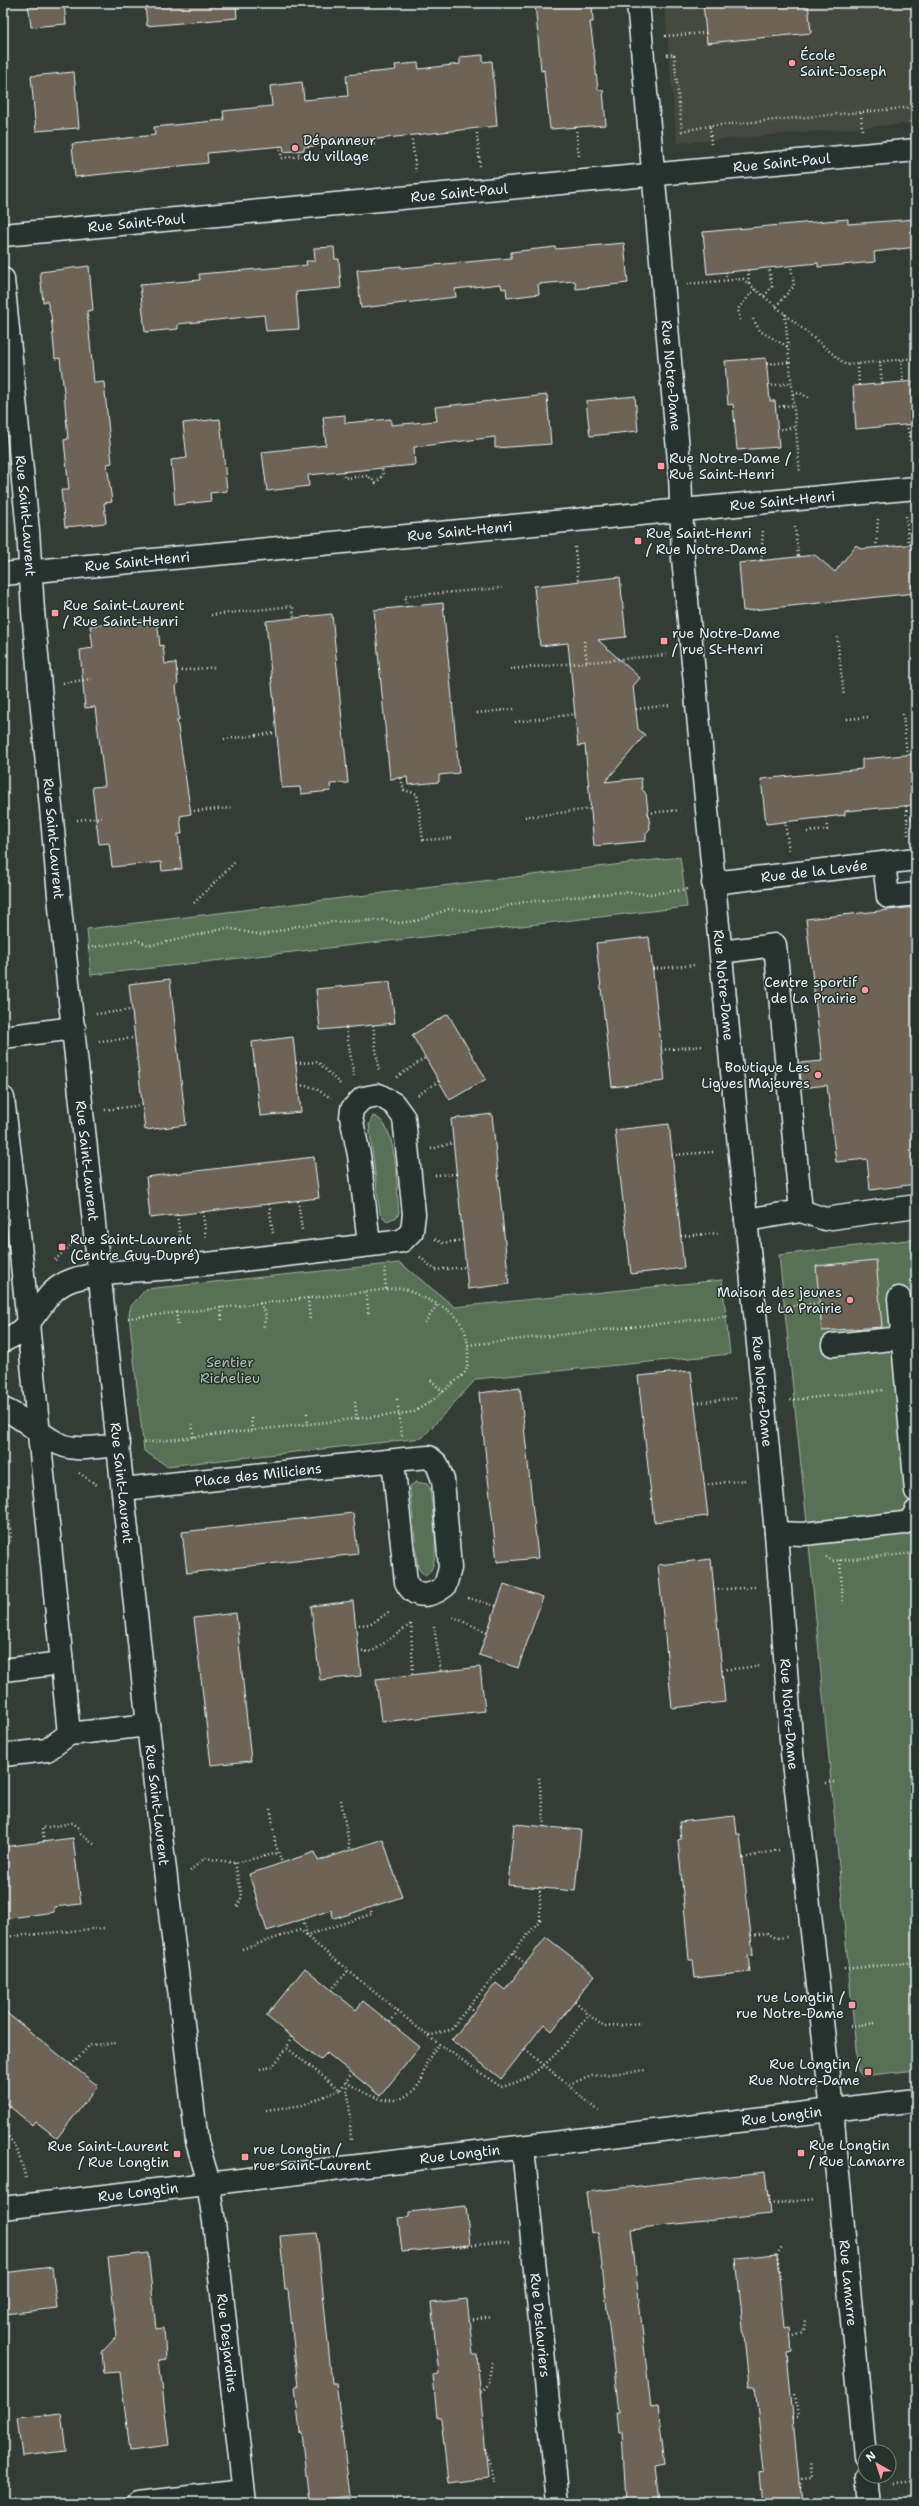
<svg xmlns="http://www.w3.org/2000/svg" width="919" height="2506" font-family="'Shantell Sans',sans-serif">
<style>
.built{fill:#45493f}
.green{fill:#597054;stroke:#a0b0a6}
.building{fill:#6d6457;stroke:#e8f1f8}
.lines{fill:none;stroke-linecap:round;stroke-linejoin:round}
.minor-casing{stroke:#e8f1f8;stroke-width:25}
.path{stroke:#e8f1f8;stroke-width:2.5;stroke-dasharray:1 3;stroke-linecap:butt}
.minor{stroke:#26332d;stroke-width:22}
.poi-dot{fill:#ff9aa2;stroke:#26332d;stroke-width:1.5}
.labels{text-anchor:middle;stroke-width:3;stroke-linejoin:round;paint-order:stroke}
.poi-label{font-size:14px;fill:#e8f1f8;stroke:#26332d;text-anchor:start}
.street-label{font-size:14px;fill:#e8f1f8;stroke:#26332d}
.park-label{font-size:14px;fill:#afbdb6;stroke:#26332d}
</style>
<rect width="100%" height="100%" fill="#343d35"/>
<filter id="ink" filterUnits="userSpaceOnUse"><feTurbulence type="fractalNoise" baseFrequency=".025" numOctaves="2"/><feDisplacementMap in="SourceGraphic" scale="8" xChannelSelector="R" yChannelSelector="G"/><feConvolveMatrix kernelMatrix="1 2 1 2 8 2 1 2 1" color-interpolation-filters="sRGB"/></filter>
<g filter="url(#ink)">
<!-- built -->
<path class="built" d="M 664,3 L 916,3 L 916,123 L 677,143 Z"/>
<!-- green -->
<path class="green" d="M 680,857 L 687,907 L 91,975 L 87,929 Z
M 373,1116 C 399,1122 396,1191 399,1213 L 397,1217 L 387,1221 L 380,1214 L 369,1124 Z
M 916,1239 L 916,2070 L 862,2076 L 858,2071 L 807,1523 L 779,1255 Z
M 400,1263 L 455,1307 L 722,1280 L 730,1354 L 476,1379 L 422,1438 L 167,1466 L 144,1451 L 129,1314 L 131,1306 L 146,1289 Z
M 416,1482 L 427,1484 L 430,1488 C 431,1507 444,1567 425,1576 L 418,1568 L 410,1491 L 410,1486 Z"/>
<!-- building -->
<path class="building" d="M 28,3 L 64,3 L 66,24 L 31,27 Z
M 145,3 L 236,3 L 237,18 L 147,26 Z
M 535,3 L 592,3 L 593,22 L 590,22 L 593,44 L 598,90 L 603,90 L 606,125 L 550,129 L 544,70 L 541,71 Z
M 703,3 L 808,3 L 811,33 L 707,43 Z
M 483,55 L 483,62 L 492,61 L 497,126 L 304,147 L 304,150 L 284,152 L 283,146 L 207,153 L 208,163 L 75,177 L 72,144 L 155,135 L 154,127 L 224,120 L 223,111 L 272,106 L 270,86 L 302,82 L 304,100 L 348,96 L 346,75 L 396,70 L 395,65 L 418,63 L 419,69 L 460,64 L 460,57 Z
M 74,72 L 79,128 L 36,131 L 31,76 Z
M 848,219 L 848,224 L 916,219 L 916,247 L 874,252 L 875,262 L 818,267 L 818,263 L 707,274 L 703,232 Z
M 624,243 L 628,283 L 576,289 L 575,281 L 538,284 L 539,294 L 507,298 L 506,288 L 502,289 L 501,284 L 455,289 L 456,297 L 361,308 L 357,270 L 401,266 L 401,268 L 511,258 L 511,252 L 555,247 L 556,249 Z
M 334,247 L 335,259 L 339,259 L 341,288 L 296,292 L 299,329 L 266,331 L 264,315 L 178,324 L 178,329 L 145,332 L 140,285 L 200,280 L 199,274 L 307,265 L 306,261 L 315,261 L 314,248 Z
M 89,266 L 93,310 L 87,311 L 94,383 L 104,382 L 112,463 L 107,464 L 112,502 L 104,503 L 106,523 L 65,527 L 61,490 L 69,490 L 64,440 L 68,439 L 64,392 L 60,358 L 55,359 L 51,315 L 47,301 L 43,302 L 40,272 Z
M 766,358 L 770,401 L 775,401 L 779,447 L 737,450 L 733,404 L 728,405 L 725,361 Z
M 916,381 L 916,424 L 856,429 L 853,386 Z
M 547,395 L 551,444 L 495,448 L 495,437 L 414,447 L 415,465 L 308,475 L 309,486 L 267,491 L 262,452 L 326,445 L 323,417 L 345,415 L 345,423 L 391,419 L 391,425 L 437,421 L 435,407 Z
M 635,396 L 638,431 L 590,436 L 586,401 Z
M 220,419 L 227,491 L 210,493 L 211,501 L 175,505 L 171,460 L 187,458 L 183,423 Z
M 916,544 L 916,593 L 743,611 L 739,563 L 815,555 L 835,572 L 856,545 L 861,549 Z
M 620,577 L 626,637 L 598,640 L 640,678 L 633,686 L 638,729 L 645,735 L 605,782 L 641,778 L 642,789 L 646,794 L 650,829 L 646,833 L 646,841 L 594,846 L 585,745 L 578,746 L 568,643 L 540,646 L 534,586 Z
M 443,603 L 459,773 L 439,775 L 439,782 L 408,785 L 407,777 L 390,779 L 374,610 Z
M 332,614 L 348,783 L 330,784 L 331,791 L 301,794 L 300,787 L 282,788 L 266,621 Z
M 157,619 L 160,646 L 163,645 L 165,664 L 176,663 L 178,684 L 176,685 L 179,720 L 177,720 L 191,814 L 180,816 L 182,834 L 178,834 L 182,869 L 162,871 L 161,862 L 112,867 L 109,843 L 99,844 L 92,787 L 105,786 L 95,707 L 85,708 L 80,650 L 93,648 L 90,626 Z
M 916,754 L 916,805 L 845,811 L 845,815 L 766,824 L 761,779 L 862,769 L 862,759 Z
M 916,907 L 916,1184 L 870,1190 L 867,1159 L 836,1162 L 827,1085 L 802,1088 L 799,1063 L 822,1061 L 806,919 Z
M 649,937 L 665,1081 L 612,1087 L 596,943 Z
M 170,979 L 186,1125 L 145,1130 L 129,984 Z
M 390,982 L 395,1023 L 320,1030 L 316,989 Z
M 448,1014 L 486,1079 L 450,1100 L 412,1035 Z
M 293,1037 L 301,1112 L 260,1116 L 252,1042 Z
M 492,1114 L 509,1284 L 468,1289 L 451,1119 Z
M 669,1124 L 684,1268 L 631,1274 L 615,1130 Z
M 314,1157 L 319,1198 L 150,1218 L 146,1177 Z
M 876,1260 L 882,1327 L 822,1331 L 816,1266 Z
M 691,1371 L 708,1516 L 654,1522 L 638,1376 Z
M 520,1388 L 538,1558 L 497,1562 L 479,1393 Z
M 353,1513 L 358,1554 L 187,1573 L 182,1532 Z
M 711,1559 L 725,1702 L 672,1708 L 658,1565 Z
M 504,1584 L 543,1597 L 518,1668 L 479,1655 Z
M 353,1601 L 361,1676 L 320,1680 L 311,1606 Z
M 236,1613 L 251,1761 L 211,1765 L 194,1618 Z
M 480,1667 L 485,1711 L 381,1722 L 376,1679 Z
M 735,1816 L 737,1834 L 740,1834 L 753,1955 L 748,1956 L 750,1972 L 695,1978 L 693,1960 L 689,1960 L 685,1916 L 678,1840 L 681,1839 L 679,1822 Z
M 514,1824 L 581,1830 L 575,1891 L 508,1885 Z
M 73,1838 L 81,1904 L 54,1907 L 54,1912 L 3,1919 L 3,1847 Z
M 383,1839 L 402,1897 L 334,1919 L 331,1910 L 267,1931 L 249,1874 L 315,1852 L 318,1861 Z
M 546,1937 L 595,1975 L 552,2031 L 544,2024 L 501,2079 L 452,2040 L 496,1983 L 505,1990 Z
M 305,1968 L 356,2010 L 363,2001 L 420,2047 L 380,2096 L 327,2053 L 320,2060 L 266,2016 Z
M 3,2010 L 98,2086 L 57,2138 L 35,2121 L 32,2125 L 3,2101 Z
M 765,2172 L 770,2214 L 631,2229 L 651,2408 L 658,2407 L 665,2463 L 655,2465 L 659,2503 L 626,2503 L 622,2432 L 618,2432 L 616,2412 L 619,2412 L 598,2232 L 591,2233 L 586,2192 Z
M 466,2206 L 470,2245 L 402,2252 L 398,2218 L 409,2217 L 409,2212 Z
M 317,2233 L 332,2383 L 336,2383 L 350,2496 L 310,2501 L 302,2432 L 300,2433 L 298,2415 L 295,2387 L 298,2387 L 288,2290 L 285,2290 L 280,2236 Z
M 148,2253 L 156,2329 L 164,2328 L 166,2359 L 159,2360 L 169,2445 L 130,2450 L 120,2372 L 104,2373 L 102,2352 L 117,2336 L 108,2258 Z
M 777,2254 L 784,2328 L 790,2327 L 792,2353 L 787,2354 L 801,2503 L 762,2503 L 759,2473 L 764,2472 L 755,2386 L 749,2386 L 736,2258 Z
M 52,2267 L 57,2308 L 5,2314 L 3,2273 Z
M 467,2299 L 473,2355 L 477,2355 L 488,2478 L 448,2483 L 441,2418 L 437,2418 L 433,2375 L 439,2374 L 431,2303 Z
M 61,2413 L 66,2451 L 22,2456 L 17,2418 Z"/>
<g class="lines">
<!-- minor casing -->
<g class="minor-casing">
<g id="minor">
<path id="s1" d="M 638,3 L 680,472 L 683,558 L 776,1533 L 792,1753 L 832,2111 L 865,2456"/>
<path id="s2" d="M 3,235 L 916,150"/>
<path id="s3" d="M 3,279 L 28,531 L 33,611 L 61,917 L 148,1725 L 197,2142 L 207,2176 L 214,2222 L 245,2503"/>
<path id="s4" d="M 3,574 L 916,488"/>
<path d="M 884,863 L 888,897 L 916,894"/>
<path id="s5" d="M 713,883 L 916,859"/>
<path d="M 721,952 L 775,945 L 801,1211 L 746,1220"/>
<path d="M 3,1037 L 74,1028"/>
<path d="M 3,1098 L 16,1204 L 69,1734 L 148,1725"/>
<path d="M 801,1211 L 825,1219 L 916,1206"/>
<path d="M 899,1298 L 916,1491"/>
<path d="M 3,1341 C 9,1338 16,1335 21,1330 C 41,1314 44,1290 72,1280 C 98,1271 142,1271 171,1268 C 248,1259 325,1251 402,1241 L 412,1231 L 414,1214 L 404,1118 L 394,1104 L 379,1095 L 363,1098 L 352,1109 L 351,1117 L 359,1155 L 369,1245"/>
<path d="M 833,1345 L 902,1338"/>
<path d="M 3,1409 C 28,1418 49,1447 76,1448 C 90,1449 105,1446 119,1445"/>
<path id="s6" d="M 123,1489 L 405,1459 L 429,1457 L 437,1464 L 443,1480 L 450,1568 L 445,1586 C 431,1597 415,1600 406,1582 L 393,1461"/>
<path d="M 776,1533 L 803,1534 L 904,1523 L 911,1520 L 916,1511"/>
<path d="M 3,1670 L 62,1663"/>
<path d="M 3,1755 L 47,1750 L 69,1734"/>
<path id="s7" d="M 523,2148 L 558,2503"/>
<path id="s8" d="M 3,2208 L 916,2100"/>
<path d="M 867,2476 L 870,2503"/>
<path d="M 138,2503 L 243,2491"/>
</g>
</g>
<!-- path -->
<path class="path" d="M 665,36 L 706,33
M 667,55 L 674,54 L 682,131 L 710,126
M 576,127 L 579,156
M 862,130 L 861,112 L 916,107
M 477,133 L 480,167
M 412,140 L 416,172
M 361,142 L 362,146 L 376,144
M 711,144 L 710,126 L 861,112
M 280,146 L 282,158 L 302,156
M 295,151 L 302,156
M 748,270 L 749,283
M 726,272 L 727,280
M 687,284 L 743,279 L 846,365 L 916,358
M 764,296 L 772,287 L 769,268
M 776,306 L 794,286 L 791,266
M 785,314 L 800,473
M 753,319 L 760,331 L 788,347
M 740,320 L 738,309 L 755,289
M 901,360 L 903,382
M 880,362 L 882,384
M 767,364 L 789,362
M 858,364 L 859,386
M 768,386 L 792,383
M 793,394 L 800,393 L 811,399
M 775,407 L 794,405
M 907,424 L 914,463
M 777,430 L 796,427
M 344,472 L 344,478 L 368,476 L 376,483 L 383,475 L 382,468
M 906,516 L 909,545
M 795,527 L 798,556
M 575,547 L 578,581
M 876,548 L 878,519
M 761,560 L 763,530
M 407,607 L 405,596 L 502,588
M 211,615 L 293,606 L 294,618
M 837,637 L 844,696
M 584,641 L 587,662
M 510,669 L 666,655
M 177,671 L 216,667
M 63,683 L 91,679
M 636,709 L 670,705
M 477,713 L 514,709
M 903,714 L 907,755
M 847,719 L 869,717
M 515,722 L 575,714
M 256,735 L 276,733
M 224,739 L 258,735
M 401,778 L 404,790 L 417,794 L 423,840 L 454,838
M 906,806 L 908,835
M 190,810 L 195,811 L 231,808
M 648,813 L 680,810
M 525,817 L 591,809
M 907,819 L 916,818
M 77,820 L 104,817
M 785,821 L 789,851
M 807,832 L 827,830 L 826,817
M 194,903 L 236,861
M 88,948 L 136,940 L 149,945 L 159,944 L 227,928 L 262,935 L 297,926 L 333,922 L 383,920 L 398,923 L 416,921 L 449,909 L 487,911 L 524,902 L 621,892 L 650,894 L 688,889
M 653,969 L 695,965
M 96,1014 L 131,1010
M 373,1025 L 379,1072
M 346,1028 L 354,1076
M 99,1041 L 135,1038
M 661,1050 L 703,1046
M 296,1063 L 318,1062 L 341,1085
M 397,1077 L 425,1058
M 298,1085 L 313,1087 L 331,1098
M 418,1095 L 439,1081
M 105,1110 L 142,1105
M 431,1149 L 453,1143
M 672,1155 L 713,1152
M 435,1175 L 456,1174
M 298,1201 L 302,1230
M 269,1204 L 273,1233
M 203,1212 L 206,1240
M 177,1215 L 181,1242
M 681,1236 L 721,1233
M 435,1239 L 443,1243 L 463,1240
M 420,1257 L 435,1270 L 466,1267
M 55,1260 L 72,1244
M 384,1268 L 386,1289
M 366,1292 L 369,1316
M 308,1298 L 310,1322
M 260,1303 L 266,1316 L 263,1329
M 221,1307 L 222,1321
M 781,1307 L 820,1303
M 176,1312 L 178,1326
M 128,1318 L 399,1288 L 406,1289 C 437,1306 467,1309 468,1350 C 468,1358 469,1366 464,1374 L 433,1400 L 414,1412 L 142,1443
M 425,1323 L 437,1305
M 468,1345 L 729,1316
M 431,1380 L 443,1392
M 397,1399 L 402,1436
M 790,1400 L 883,1390
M 355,1402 L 357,1419
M 695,1403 L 737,1398
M 307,1413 L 308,1425
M 251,1418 L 252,1431
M 192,1424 L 194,1438
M 3,1441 L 11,1540 L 3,1550
M 79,1473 L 97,1485
M 704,1485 L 745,1480
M 826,1557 L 832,1561 L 916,1553
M 840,1560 L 843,1604
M 714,1590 L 755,1587
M 468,1598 L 496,1606
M 453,1617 L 487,1632
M 411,1624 L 413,1675
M 355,1625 L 371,1624 L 389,1612
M 434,1626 L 441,1672
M 358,1652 L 373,1651 L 411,1624
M 722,1670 L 761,1666
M 539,1778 L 545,1827
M 826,1783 L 836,1782
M 341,1800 L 350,1850
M 271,1809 L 275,1843 L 282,1863
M 44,1842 L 42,1828 L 73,1823 L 79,1828 L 79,1833 L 94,1844
M 743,1858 L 779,1850
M 235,1863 L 242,1896 L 237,1908
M 190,1871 L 205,1858 L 235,1863 L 278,1853
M 303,1919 L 307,1935
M 305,1935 L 428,2036 L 450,2030 L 534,1927 L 540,1920 L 540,1887
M 751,1935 L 767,1933 L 776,1938 L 787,1937
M 3,1937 L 104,1928
M 242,1949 L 300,1930 L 307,1935 L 372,1914 L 370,1908
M 513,1953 L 526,1964
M 844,1969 L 916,1962
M 331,1990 L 348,1971
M 575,2001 L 589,2015
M 468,2007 L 474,2012
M 390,2022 L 398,2012
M 850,2026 L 876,2023
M 291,2037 L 287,2048 L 340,2090 L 352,2073
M 429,2037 L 501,2087 C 542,2078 564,2044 589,2015 L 604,2027 L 641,2023
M 525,2049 L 599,2111
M 71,2065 L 90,2045 L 117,2043
M 260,2069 L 272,2067 L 287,2048
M 346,2082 C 371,2097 397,2114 420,2083 C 424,2077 424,2068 427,2062 C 430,2056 435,2050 439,2044
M 346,2082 L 349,2101 L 351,2140
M 569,2084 L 592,2076 L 646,2070
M 266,2110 L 303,2105 L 340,2090
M 3,2131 C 17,2144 21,2161 26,2179
M 768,2196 L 769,2204 L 816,2199
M 452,2247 L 509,2242
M 780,2279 L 777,2254 L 783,2245
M 469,2320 L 492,2317
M 790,2336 L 804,2332 L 805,2319
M 481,2392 L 488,2385 L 492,2362
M 793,2418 L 798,2418 L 795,2394
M 485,2448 L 495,2485
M 893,2483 L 916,2481
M 799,2487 L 802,2479 L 812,2478 L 810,2461
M 502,2503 L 503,2498"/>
<!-- minor -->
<use href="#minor" class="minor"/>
</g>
</g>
<!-- markers -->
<g class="poi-dot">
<circle cx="792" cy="63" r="4"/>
<circle cx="295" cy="148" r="4"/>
<rect x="657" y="462" width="8" height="8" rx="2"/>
<rect x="634" y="537" width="8" height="8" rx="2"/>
<rect x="51" y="609" width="8" height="8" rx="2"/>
<rect x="660" y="637" width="8" height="8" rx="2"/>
<circle cx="865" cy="990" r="4"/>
<circle cx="818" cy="1075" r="4"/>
<rect x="58" y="1243" width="8" height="8" rx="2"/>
<circle cx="850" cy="1300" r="4"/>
<rect x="848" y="2001" width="8" height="8" rx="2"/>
<rect x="864" y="2068" width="8" height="8" rx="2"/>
<rect x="797" y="2149" width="8" height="8" rx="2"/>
<rect x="173" y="2150" width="8" height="8" rx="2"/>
<rect x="241" y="2153" width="8" height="8" rx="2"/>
</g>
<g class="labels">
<!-- poi labels -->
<g class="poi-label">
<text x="800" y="60">École<tspan x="800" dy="16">Saint-Joseph</tspan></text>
<text x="303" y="145">Dépanneur<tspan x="303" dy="16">du village</tspan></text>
<text x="669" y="463">Rue Notre-Dame /<tspan x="669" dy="16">Rue Saint-Henri</tspan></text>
<text x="646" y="538">Rue Saint-Henri<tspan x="646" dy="16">/ Rue Notre-Dame</tspan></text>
<text x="63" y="610">Rue Saint-Laurent<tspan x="63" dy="16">/ Rue Saint-Henri</tspan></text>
<text x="672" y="638">rue Notre-Dame<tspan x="672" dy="16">/ rue St-Henri</tspan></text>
<text x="857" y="987" text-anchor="end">Centre sportif<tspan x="857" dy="16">de La Prairie</tspan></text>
<text x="810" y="1072" text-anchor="end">Boutique Les<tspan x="810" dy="16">Ligues Majeures</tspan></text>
<text x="70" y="1244">Rue Saint-Laurent<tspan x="70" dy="16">(Centre Guy-Dupré)</tspan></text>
<text x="842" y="1297" text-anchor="end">Maison des jeunes<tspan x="842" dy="16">de La Prairie</tspan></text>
<text x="844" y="2002" text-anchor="end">rue Longtin /<tspan x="844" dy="16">rue Notre-Dame</tspan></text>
<text x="860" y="2069" text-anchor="end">Rue Longtin /<tspan x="860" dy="16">Rue Notre-Dame</tspan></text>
<text x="809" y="2150">Rue Longtin<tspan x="809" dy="16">/ Rue Lamarre</tspan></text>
<text x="169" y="2151" text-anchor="end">Rue Saint-Laurent<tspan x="169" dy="16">/ Rue Longtin</tspan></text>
<text x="253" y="2154">rue Longtin /<tspan x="253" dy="16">rue Saint-Laurent</tspan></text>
</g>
<!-- street labels -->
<g class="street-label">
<text dy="5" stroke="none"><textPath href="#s2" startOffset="782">Rue Saint-Paul</textPath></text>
<text dy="5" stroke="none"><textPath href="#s2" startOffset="458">Rue Saint-Paul</textPath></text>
<text dy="5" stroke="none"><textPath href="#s2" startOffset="134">Rue Saint-Paul</textPath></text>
<text dy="5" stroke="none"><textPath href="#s1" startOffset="374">Rue Notre-Dame</textPath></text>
<text dy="5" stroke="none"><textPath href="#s4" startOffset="783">Rue Saint-Henri</textPath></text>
<text dy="5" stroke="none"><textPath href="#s3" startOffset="238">Rue Saint-Laurent</textPath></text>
<text dy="5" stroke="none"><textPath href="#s4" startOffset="459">Rue Saint-Henri</textPath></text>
<text dy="5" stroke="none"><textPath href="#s4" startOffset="135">Rue Saint-Henri</textPath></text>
<text dy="5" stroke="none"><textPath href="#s3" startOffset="562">Rue Saint-Laurent</textPath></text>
<text dy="5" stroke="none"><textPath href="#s5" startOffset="102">Rue de la Levée</textPath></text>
<text dy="5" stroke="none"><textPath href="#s1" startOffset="986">Rue Notre-Dame</textPath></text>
<text dy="5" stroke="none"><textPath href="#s3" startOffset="886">Rue Saint-Laurent</textPath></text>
<text dy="5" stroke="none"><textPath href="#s1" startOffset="1394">Rue Notre-Dame</textPath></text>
<text dy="5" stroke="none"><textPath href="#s6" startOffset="136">Place des Miliciens</textPath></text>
<text dy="5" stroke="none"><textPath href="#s3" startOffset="1210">Rue Saint-Laurent</textPath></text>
<text dy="5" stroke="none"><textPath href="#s1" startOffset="1718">Rue Notre-Dame</textPath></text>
<text dy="5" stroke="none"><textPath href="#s3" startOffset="1534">Rue Saint-Laurent</textPath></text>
<text dy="5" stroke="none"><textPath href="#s8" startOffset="784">Rue Longtin</textPath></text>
<text dy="5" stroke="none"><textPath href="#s8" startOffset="460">Rue Longtin</textPath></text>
<text dy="5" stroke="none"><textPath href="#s8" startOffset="136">Rue Longtin</textPath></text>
<text dy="5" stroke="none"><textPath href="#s1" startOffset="2290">Rue Lamarre</textPath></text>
<text dy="5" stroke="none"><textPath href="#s7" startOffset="178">Rue Deslauriers</textPath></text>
<text dy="5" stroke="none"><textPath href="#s3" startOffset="2077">Rue Desjardins</textPath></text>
</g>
<!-- park labels -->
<g class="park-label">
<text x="230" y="1367">Sentier<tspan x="230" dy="16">Richelieu</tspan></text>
</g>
</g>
<!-- margin -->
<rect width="919" height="2506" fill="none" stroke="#26332d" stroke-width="16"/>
<rect x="8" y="8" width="903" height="2490" fill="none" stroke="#e8f1f8" stroke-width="1.5" filter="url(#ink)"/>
<!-- north arrow -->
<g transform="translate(877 2464) rotate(321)"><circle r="19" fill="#26332d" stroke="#747f7e"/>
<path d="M0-3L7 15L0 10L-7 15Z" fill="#ff9aa2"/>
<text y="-6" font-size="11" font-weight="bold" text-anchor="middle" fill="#e8f1f8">N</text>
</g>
</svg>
